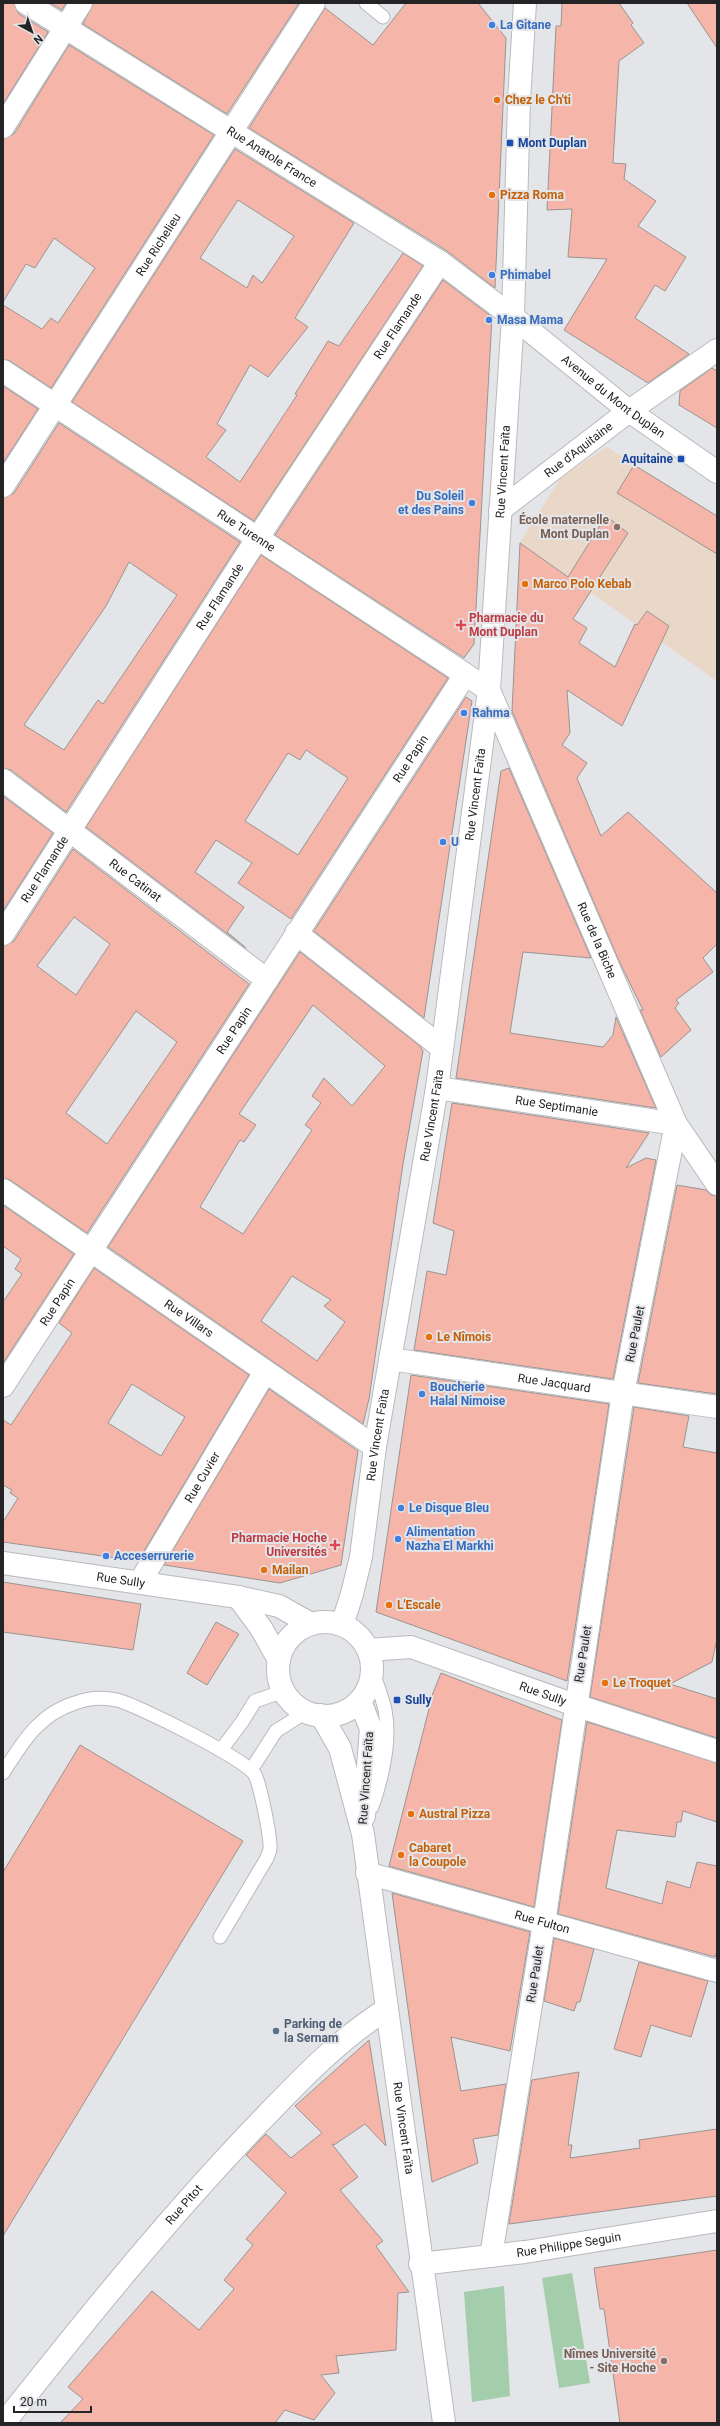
<svg xmlns="http://www.w3.org/2000/svg" width="720" height="2426" font-family="Roboto,sans-serif">
<style>
.education{fill:#e9d8c7}
.green{fill:#a4ceab}
.building{fill:#f5b5a8;stroke:#999594;fill-rule:evenodd}
.lines{fill:none;stroke-linecap:round;stroke-linejoin:round}
.service-casing{stroke:#b9babd;stroke-width:15}
.minor-casing{stroke:#b9babd;stroke-width:24}
.tertiary-casing{stroke:#b9babd;stroke-width:24}
.secondary-casing{stroke:#b9babd;stroke-width:24}
.service{stroke:#fff;stroke-width:13}
.minor{stroke:#fff;stroke-width:22}
.tertiary{stroke:#fff;stroke-width:22}
.secondary{stroke:#fff;stroke-width:22}
.shop-dot{fill:#3f7fe0;stroke:#e4e5e8;stroke-width:1.5}
.food-dot{fill:#e8710a;stroke:#e4e5e8;stroke-width:1.5}
.transit-dot{fill:#1a4fb4;stroke:#e4e5e8;stroke-width:1.5}
.education-dot{fill:#8d6e63;stroke:#e4e5e8;stroke-width:1.5}
.health-dot{fill:#e0444e;stroke:#e4e5e8;stroke-width:1.5}
.service-dot{fill:#5c6f8a;stroke:#e4e5e8;stroke-width:1.5}
.labels{text-anchor:middle;stroke-width:4;stroke-linejoin:round;paint-order:stroke}
.shop-label{font-size:12px;font-weight:bold;fill:#366cbe;stroke:#e4e5e8;text-anchor:start}
.food-label{font-size:12px;font-weight:bold;fill:#c56008;stroke:#e4e5e8;text-anchor:start}
.transit-label{font-size:12px;font-weight:bold;fill:#164399;stroke:#e4e5e8;text-anchor:start}
.street-label{font-size:12px;fill:#242426;stroke:#e4e5e8}
.education-label{font-size:12px;font-weight:bold;fill:#785e54;stroke:#e4e5e8;text-anchor:end}
.health-label{font-size:12px;font-weight:bold;fill:#be3a42;stroke:#e4e5e8;text-anchor:start}
.service-label{font-size:12px;font-weight:bold;fill:#4e5e75;stroke:#e4e5e8;text-anchor:start}
</style>
<rect width="100%" height="100%" fill="#e4e5e8"/>
<!-- education -->
<path class="education" d="M 607,447 L 717,516 L 717,681 L 520,543 L 561,477 Z"/>
<!-- green -->
<path class="green" d="M 572,2273 L 590,2383 L 559,2388 L 542,2278 Z
M 504,2286 L 510,2396 L 472,2402 L 464,2292 Z"/>
<!-- building -->
<path class="building" d="M 3,3 L 14,3 L 19,14 L 48,32 L 3,104 Z
M 50,3 L 66,3 L 62,10 Z
M 93,3 L 299,3 L 227,114 L 83,24 Z
M 406,3 L 478,3 L 506,38 L 495,288 L 447,251 L 249,128 L 325,8 L 373,45 Z
M 562,3 L 619,3 L 633,23 L 631,25 L 644,43 L 619,61 L 613,163 L 626,164 L 624,179 L 656,201 L 638,226 L 686,257 L 665,291 L 655,285 L 635,318 L 689,354 L 648,383 L 564,330 L 607,259 L 568,257 L 572,209 L 547,210 L 556,26 L 561,26 Z
M 687,3 L 717,3 L 717,48 Z
M 69,45 L 214,135 L 51,388 L 10,361 L 3,359 L 3,305 L 42,329 L 51,318 L 58,323 L 95,268 L 54,238 L 35,268 L 26,264 L 3,302 L 3,139 L 14,134 Z
M 235,149 L 354,223 L 295,318 L 308,327 L 268,377 L 250,365 L 217,424 L 226,430 L 206,457 L 240,482 L 297,395 L 295,394 L 328,341 L 339,346 L 403,253 L 423,266 L 254,521 L 72,402 ZM 238,200 L 294,236 L 262,283 L 253,275 L 247,288 L 200,258 Z
M 443,280 L 492,317 L 474,644 L 464,658 L 275,535 Z
M 712,368 L 717,371 L 717,428 L 679,405 L 680,391 Z
M 3,386 L 38,409 L 3,463 Z
M 59,423 L 240,542 L 66,812 L 11,770 L 3,768 L 3,498 L 14,493 ZM 129,562 L 177,595 L 103,704 L 98,700 L 64,750 L 24,725 L 106,606 Z
M 634,465 L 717,516 L 717,554 L 617,493 Z
M 606,516 L 628,533 L 573,619 L 587,628 L 579,643 L 615,667 L 635,624 L 637,625 L 647,611 L 669,626 L 622,726 L 567,690 L 570,733 L 562,745 L 587,763 L 577,778 L 601,836 L 628,812 L 717,893 L 717,944 L 703,958 L 713,972 L 676,1000 L 679,1003 L 675,1008 L 691,1030 L 661,1057 L 640,1010 L 643,1010 L 619,961 L 512,711 L 520,543 L 568,577 Z
M 261,555 L 448,678 L 291,919 L 238,883 L 252,863 L 216,840 L 195,872 L 244,907 L 227,932 L 246,948 L 86,827 ZM 306,750 L 348,778 L 298,855 L 245,821 L 288,753 L 300,760 Z
M 466,697 L 472,701 L 424,1018 L 314,931 Z
M 509,768 L 591,958 L 523,952 L 510,1033 L 603,1047 L 613,1035 L 616,1017 L 656,1108 L 456,1078 L 501,771 Z
M 3,796 L 53,833 L 3,911 Z
M 73,849 L 249,984 L 87,1233 L 10,1180 L 3,1178 L 3,946 L 14,941 ZM 74,917 L 110,944 L 76,995 L 37,966 ZM 136,1011 L 177,1042 L 107,1144 L 66,1113 Z
M 300,952 L 420,1046 L 423,1051 L 403,1164 L 369,1399 L 363,1424 L 108,1247 ZM 313,1005 L 385,1066 L 352,1106 L 324,1078 L 312,1096 L 321,1103 L 305,1125 L 312,1130 L 243,1234 L 200,1207 L 240,1140 L 244,1142 L 256,1125 L 239,1114 ZM 292,1276 L 331,1300 L 324,1306 L 345,1322 L 317,1361 L 261,1321 Z
M 452,1103 L 649,1133 L 626,1168 L 646,1158 L 656,1160 L 613,1379 L 414,1350 L 427,1271 L 446,1275 L 454,1231 L 433,1223 Z
M 677,1185 L 706,1190 L 711,1195 L 717,1196 L 717,1394 L 638,1383 Z
M 3,1205 L 74,1254 L 3,1363 L 3,1302 L 22,1274 L 15,1269 L 21,1259 L 3,1246 Z
M 94,1268 L 249,1375 L 138,1561 L 3,1542 L 3,1522 L 18,1498 L 10,1493 L 12,1490 L 3,1485 L 3,1420 L 11,1425 L 72,1333 L 59,1323 ZM 132,1384 L 185,1417 L 161,1456 L 108,1423 Z
M 411,1375 L 609,1404 L 567,1681 L 376,1612 Z
M 269,1389 L 358,1451 L 341,1565 L 280,1583 L 164,1565 Z
M 634,1407 L 689,1416 L 683,1447 L 717,1453 L 717,1639 L 712,1662 L 670,1684 L 717,1699 L 717,1738 L 590,1697 Z
M 3,1582 L 141,1604 L 133,1650 L 3,1632 Z
M 216,1622 L 239,1634 L 207,1685 L 187,1673 Z
M 441,1673 L 562,1720 L 534,1907 L 389,1866 L 433,1693 Z
M 587,1722 L 717,1763 L 717,1822 L 683,1811 L 681,1822 L 677,1822 L 675,1837 L 617,1830 L 606,1888 L 662,1904 L 667,1881 L 690,1888 L 697,1862 L 717,1866 L 717,1951 L 715,1957 L 558,1914 Z
M 80,1745 L 243,1841 L 3,2236 L 3,1872 Z
M 392,1893 L 530,1932 L 510,2051 L 451,2037 L 461,2091 L 506,2084 L 498,2135 L 473,2139 L 478,2163 L 432,2182 Z
M 554,1938 L 594,1949 L 580,2002 L 577,2002 L 574,2011 L 544,2001 Z
M 639,1962 L 708,1981 L 691,2037 L 651,2025 L 641,2057 L 614,2049 Z
M 369,2040 L 386,2146 L 365,2124 L 334,2145 L 332,2144 L 358,2177 L 340,2190 L 383,2241 L 376,2246 L 409,2292 L 398,2293 L 396,2350 L 336,2356 L 339,2373 L 321,2375 L 335,2393 L 314,2420 L 285,2410 L 275,2423 L 60,2423 L 83,2399 L 68,2387 L 152,2291 L 199,2330 L 234,2289 L 224,2280 L 253,2245 L 246,2239 L 286,2193 L 246,2155 L 266,2134 L 291,2158 L 322,2133 L 295,2106 Z
M 579,2072 L 568,2145 L 572,2145 L 570,2158 L 640,2148 L 639,2140 L 717,2129 L 717,2196 L 509,2224 L 532,2080 Z
M 717,2250 L 717,2423 L 620,2423 L 604,2309 L 600,2309 L 594,2268 Z"/>
<g class="lines">
<!-- service casing -->
<g class="service-casing">
<path id="service" d="M 366,3 L 383,17
M 221,1750 L 242,1722 L 255,1701 L 284,1691
M 251,1770 L 276,1731 L 306,1712
M 3,1773 C 22,1743 39,1714 75,1703 C 88,1698 103,1697 117,1700 C 137,1705 246,1759 255,1775 C 260,1784 270,1834 270,1846 C 271,1850 268,1854 267,1858 L 220,1937
M 372,1807 C 382,1778 391,1741 385,1710 C 382,1696 376,1682 372,1669"/>
</g>
<!-- minor casing -->
<g class="minor-casing">
<g id="minor">
<path id="s1" d="M 26,3 L 440,262 L 513,317"/>
<path d="M 3,127 L 81,3"/>
<path id="s2" d="M 3,371 L 489,690 L 676,1124 L 717,1184"/>
<path id="s3" d="M 3,486 L 314,3"/>
<path id="s4" d="M 500,510 L 629,411 L 717,350"/>
<path id="s5" d="M 3,780 L 267,980"/>
<path d="M 296,933 L 441,1047"/>
<path id="s6" d="M 3,934 L 257,539 L 440,262"/>
<path id="s7" d="M 437,1088 L 676,1124 L 623,1393 L 544,1923 L 491,2256"/>
<path id="s8" d="M 3,1190 L 375,1447"/>
<path id="s9" d="M 390,1359 L 717,1407"/>
<path id="s10" d="M 3,1386 L 465,675"/>
<path id="s11" d="M 140,1582 L 265,1372"/>
<path id="s12" d="M 367,1873 L 717,1971"/>
<path id="s13" d="M 420,2264 L 525,2252 L 717,2221"/>
</g>
</g>
<!-- tertiary casing -->
<g class="tertiary-casing">
<g id="tertiary">
<path id="s14" d="M 513,317 L 629,411 L 717,472"/>
<path id="s15" d="M 342,1625 L 352,1594 L 361,1557 L 375,1447 L 437,1088 L 489,690 L 513,317 L 519,100 L 525,3"/>
<path id="s16" d="M 368,1650 L 411,1647 L 575,1705 L 717,1751"/>
<path id="s17" d="M 4,2423 C 85,2321 166,2220 256,2126 C 297,2084 337,2040 387,2009"/>
</g>
</g>
<!-- secondary casing -->
<g class="secondary-casing">
<g id="secondary">
<path id="s18" d="M 3,1563 L 238,1597 L 279,1606 L 311,1624"/>
<path d="M 238,1597 L 261,1628 L 279,1660"/>
<circle cx="325" cy="1669" r="47"/>
<path d="M 360,1701 L 371,1729 L 364,1816"/>
<path id="s19" d="M 321,1715 L 340,1748 L 363,1834 L 444,2423"/>
</g>
</g>
<!-- service -->
<use href="#service" class="service"/>
<!-- minor -->
<use href="#minor" class="minor"/>
<!-- tertiary -->
<use href="#tertiary" class="tertiary"/>
<!-- secondary -->
<use href="#secondary" class="secondary"/>
</g>
<!-- markers -->
<g class="shop-dot">
<circle cx="492" cy="25" r="4"/>
<circle cx="492" cy="275" r="4"/>
<circle cx="489" cy="320" r="4"/>
<circle cx="472" cy="503" r="4"/>
<circle cx="464" cy="713" r="4"/>
<circle cx="443" cy="842" r="4"/>
<circle cx="422" cy="1394" r="4"/>
<circle cx="401" cy="1508" r="4"/>
<circle cx="398" cy="1539" r="4"/>
<circle cx="106" cy="1556" r="4"/>
</g>
<g class="food-dot">
<circle cx="497" cy="100" r="4"/>
<circle cx="492" cy="195" r="4"/>
<circle cx="525" cy="584" r="4"/>
<circle cx="429" cy="1337" r="4"/>
<circle cx="264" cy="1570" r="4"/>
<circle cx="389" cy="1605" r="4"/>
<circle cx="605" cy="1683" r="4"/>
<circle cx="411" cy="1814" r="4"/>
<circle cx="401" cy="1855" r="4"/>
</g>
<g class="transit-dot">
<rect x="506" y="139" width="8" height="8" rx="2"/>
<rect x="677" y="455" width="8" height="8" rx="2"/>
<rect x="393" y="1696" width="8" height="8" rx="2"/>
</g>
<g class="education-dot">
<circle cx="617" cy="527" r="4"/>
<circle cx="664" cy="2361" r="4"/>
</g>
<g class="health-dot">
<path d="M459 619h4v4h4v4h-4v4h-4v-4h-4v-4h4z"/>
<path d="M333 1539h4v4h4v4h-4v4h-4v-4h-4v-4h4z"/>
</g>
<circle class="service-dot" cx="276" cy="2031" r="4"/>
<g class="labels">
<!-- shop labels -->
<g class="shop-label">
<text x="500" y="29">La Gitane</text>
<text x="500" y="279">Phimabel</text>
<text x="497" y="324">Masa Mama</text>
<text x="464" y="500" text-anchor="end">Du Soleil<tspan x="464" dy="14">et des Pains</tspan></text>
<text x="472" y="717">Rahma</text>
<text x="451" y="846">U</text>
<text x="430" y="1391">Boucherie<tspan x="430" dy="14">Halal Nimoise</tspan></text>
<text x="409" y="1512">Le Disque Bleu</text>
<text x="406" y="1536">Alimentation<tspan x="406" dy="14">Nazha El Markhi</tspan></text>
<text x="114" y="1560">Acceserrurerie</text>
</g>
<!-- food labels -->
<g class="food-label">
<text x="505" y="104">Chez le Ch'ti</text>
<text x="500" y="199">Pizza Roma</text>
<text x="533" y="588">Marco Polo Kebab</text>
<text x="437" y="1341">Le Nîmois</text>
<text x="272" y="1574">Mailan</text>
<text x="397" y="1609">L'Escale</text>
<text x="613" y="1687">Le Troquet</text>
<text x="419" y="1818">Austral Pizza</text>
<text x="409" y="1852">Cabaret<tspan x="409" dy="14">la Coupole</tspan></text>
</g>
<!-- transit labels -->
<g class="transit-label">
<text x="518" y="147">Mont Duplan</text>
<text x="673" y="463" text-anchor="end">Aquitaine</text>
<text x="405" y="1704">Sully</text>
</g>
<!-- street labels -->
<g class="street-label">
<text dy="4" stroke="none"><textPath href="#s1" startOffset="290">Rue Anatole France</textPath></text>
<text dy="4" stroke="none"><textPath href="#s3" startOffset="287">Rue Richelieu</textPath></text>
<text dy="4" stroke="none"><textPath href="#s6" startOffset="725">Rue Flamande</textPath></text>
<text dy="4" stroke="none"><textPath href="#s14" startOffset="128">Avenue du Mont Duplan</textPath></text>
<text dy="4" stroke="none"><textPath href="#s4" startOffset="99">Rue d'Aquitaine</textPath></text>
<text dy="4" stroke="none"><textPath href="#s15" startOffset="1166">Rue Vincent Faïta</textPath></text>
<text dy="4" stroke="none"><textPath href="#s2" startOffset="291">Rue Turenne</textPath></text>
<text dy="4" stroke="none"><textPath href="#s6" startOffset="401">Rue Flamande</textPath></text>
<text dy="4" stroke="none"><textPath href="#s10" startOffset="748">Rue Papin</textPath></text>
<text dy="4" stroke="none"><textPath href="#s15" startOffset="842">Rue Vincent Faïta</textPath></text>
<text dy="4" stroke="none"><textPath href="#s6" startOffset="77">Rue Flamande</textPath></text>
<text dy="4" stroke="none"><textPath href="#s5" startOffset="166">Rue Catinat</textPath></text>
<text dy="4" stroke="none"><textPath href="#s2" startOffset="854">Rue de la Biche</textPath></text>
<text dy="4" stroke="none"><textPath href="#s10" startOffset="424">Rue Papin</textPath></text>
<text dy="4" stroke="none"><textPath href="#s7" startOffset="121">Rue Septimanie</textPath></text>
<text dy="4" stroke="none"><textPath href="#s15" startOffset="518">Rue Vincent Faïta</textPath></text>
<text dy="4" stroke="none"><textPath href="#s10" startOffset="100">Rue Papin</textPath></text>
<text dy="4" stroke="none"><textPath href="#s8" startOffset="226">Rue Villars</textPath></text>
<text transform="translate(635 1334) rotate(-79)" y="4">Rue Paulet</text>
<text dy="4" stroke="none"><textPath href="#s9" startOffset="166">Rue Jacquard</textPath></text>
<text dy="4" stroke="none"><textPath href="#s15" startOffset="194">Rue Vincent Faïta</textPath></text>
<text dy="4" stroke="none"><textPath href="#s11" startOffset="122">Rue Cuvier</textPath></text>
<text dy="4" stroke="none"><textPath href="#s18" startOffset="119">Rue Sully</textPath></text>
<text transform="translate(583 1654) rotate(-81)" y="4">Rue Paulet</text>
<text dy="4" stroke="none"><textPath href="#s16" startOffset="183">Rue Sully</textPath></text>
<text transform="translate(366 1778) rotate(-86)" y="4">Rue Vincent Faïta</text>
<text dy="4" stroke="none"><textPath href="#s12" startOffset="182">Rue Fulton</textPath></text>
<text transform="translate(535 1974) rotate(-81)" y="4">Rue Paulet</text>
<text dy="4" stroke="none"><textPath href="#s19" startOffset="424">Rue Vincent Faïta</textPath></text>
<text dy="4" stroke="none"><textPath href="#s17" startOffset="283">Rue Pitot</textPath></text>
<text dy="4" stroke="none"><textPath href="#s13" startOffset="150">Rue Philippe Seguin</textPath></text>
</g>
<!-- education labels -->
<g class="education-label">
<text x="609" y="524">École maternelle<tspan x="609" dy="14">Mont Duplan</tspan></text>
<text x="656" y="2358">Nîmes Université<tspan x="656" dy="14">- Site Hoche</tspan></text>
</g>
<!-- health labels -->
<g class="health-label">
<text x="469" y="622">Pharmacie du<tspan x="469" dy="14">Mont Duplan</tspan></text>
<text x="327" y="1542" text-anchor="end">Pharmacie Hoche<tspan x="327" dy="14">Universités</tspan></text>
</g>
<!-- service labels -->
<g class="service-label">
<text x="284" y="2028">Parking de<tspan x="284" dy="14">la Sernam</tspan></text>
</g>
</g>
<!-- border -->
<rect width="720" height="2426" fill="none" stroke="#242426" stroke-width="8"/>
<!-- north arrow -->
<g transform="translate(32 32) rotate(140)" stroke="#e4e5e8" stroke-width="3" paint-order="stroke">
<path d="M0-3L7 15L0 10L-7 15Z" fill="#242426"/>
<text y="-6" font-size="11" font-weight="bold" text-anchor="middle" fill="#242426">N</text>
</g>
<!-- scale -->
<path d="M14 2406v6h77v-6" fill="none" stroke="#242426" stroke-width="2"/>
<text x="20" y="2406" font-size="12" fill="#242426" stroke="#e4e5e8" stroke-width="3" paint-order="stroke">20 m</text>
</svg>
